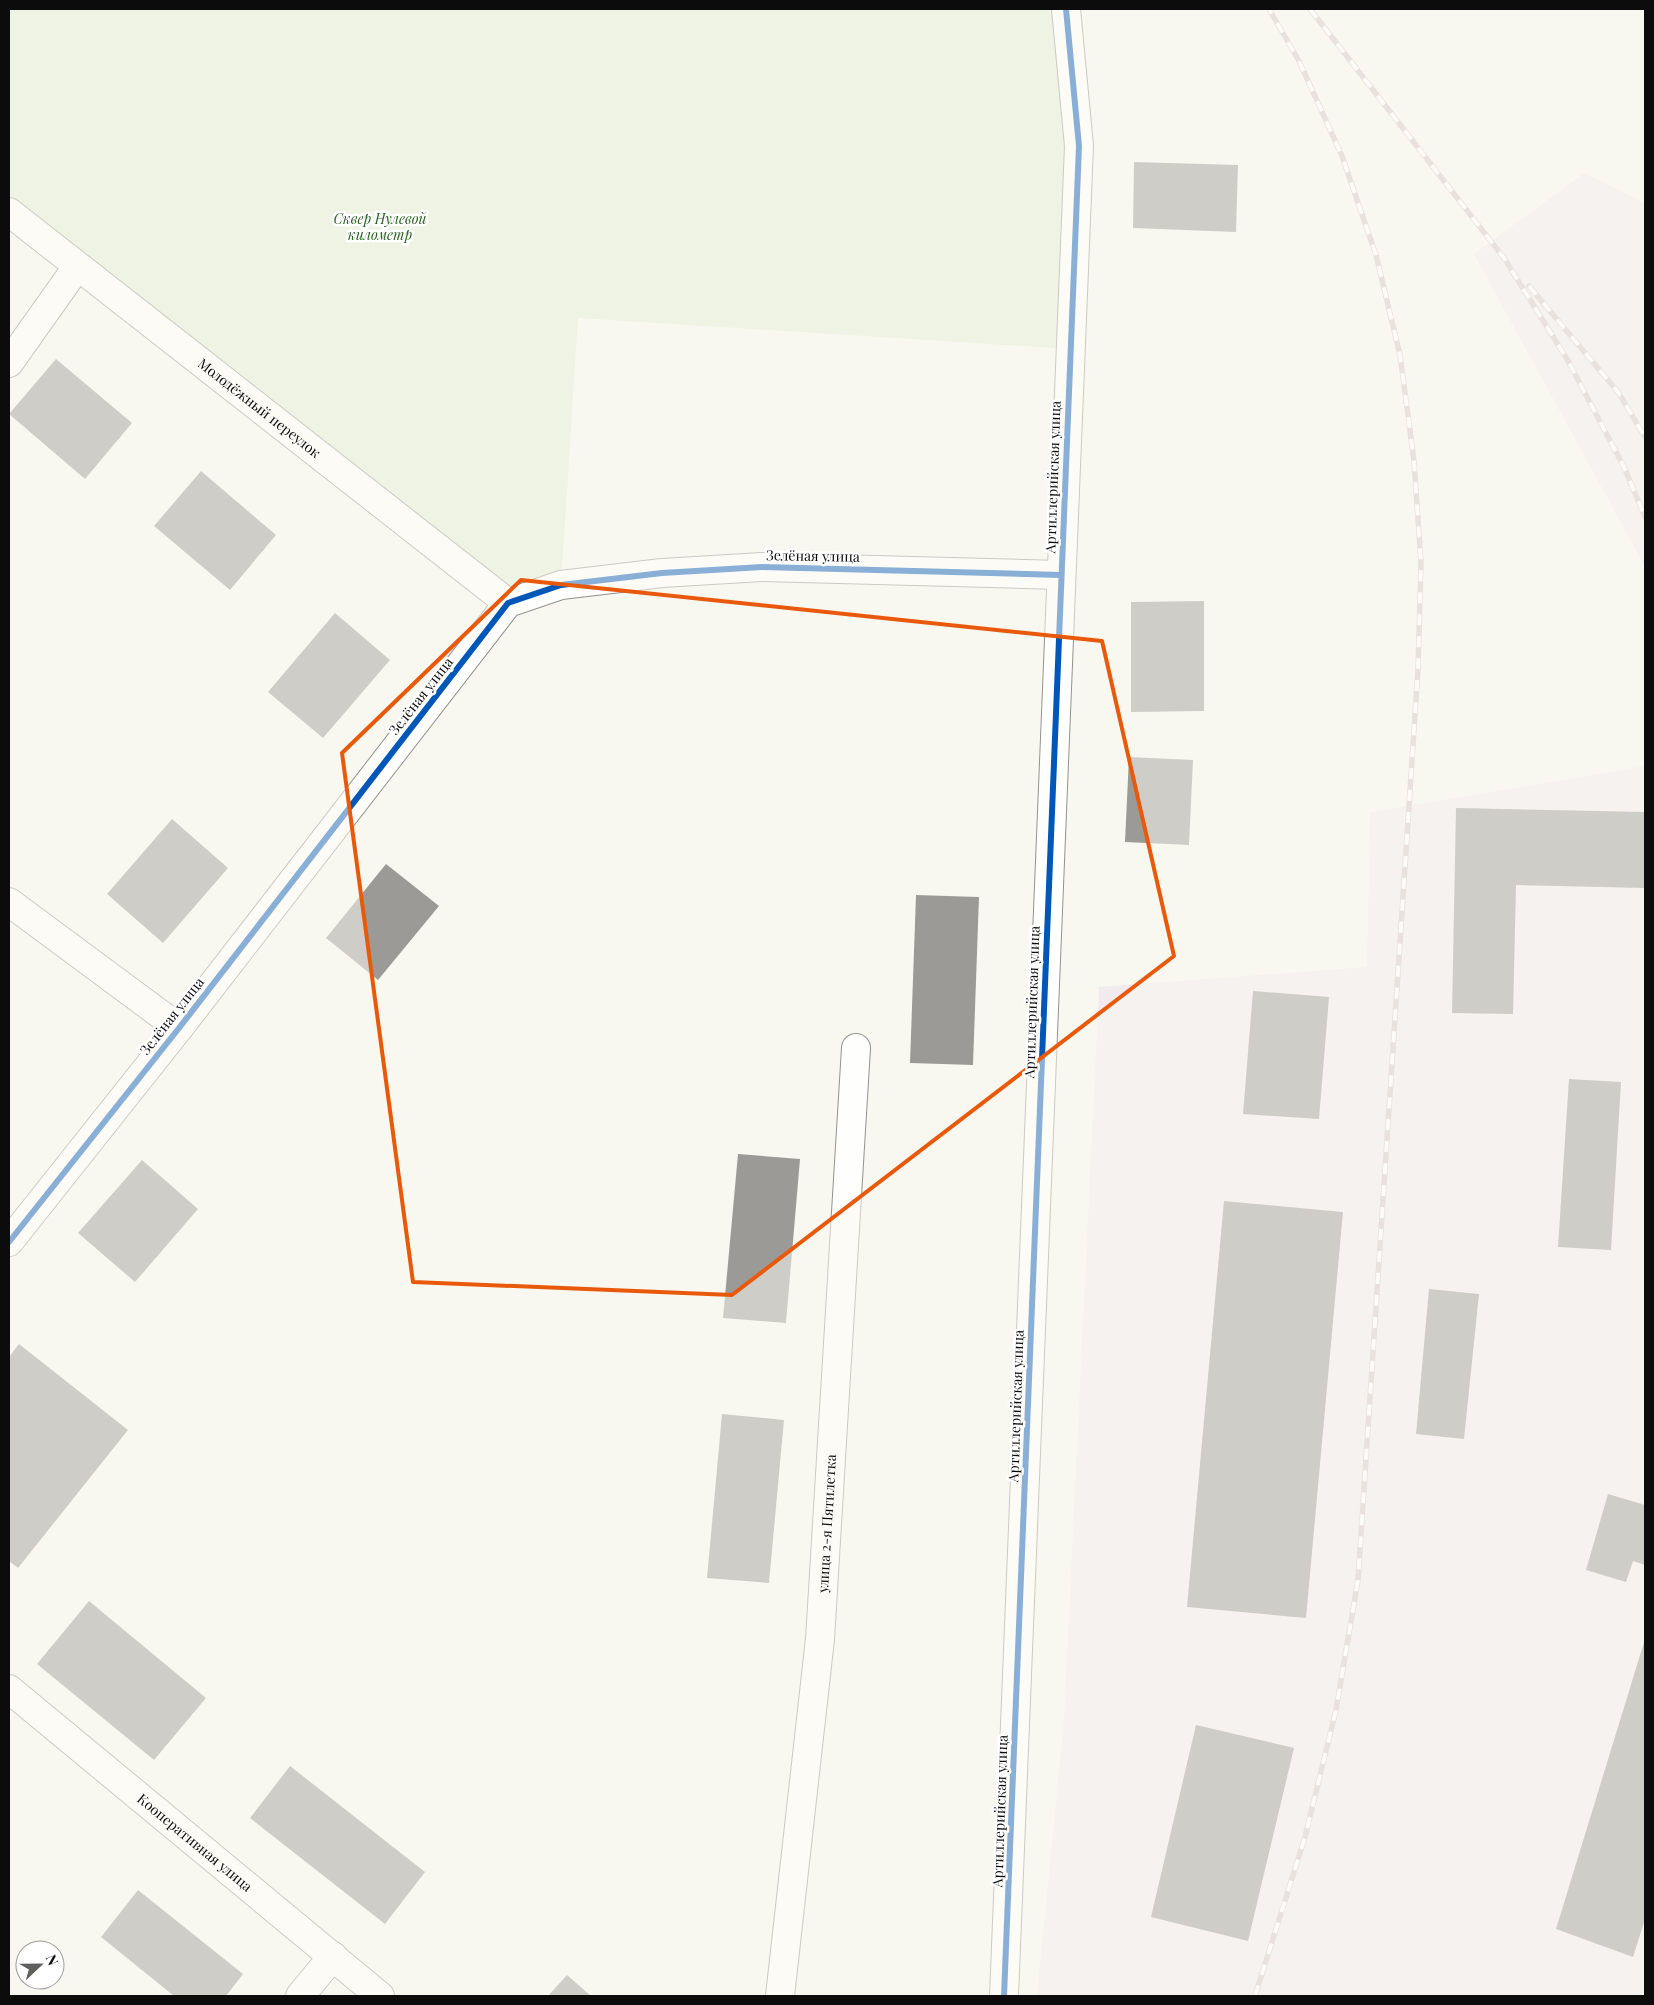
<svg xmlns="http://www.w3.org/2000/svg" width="1654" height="2005" font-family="'Playfair Display',serif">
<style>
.industrial{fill:#f1ebed}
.green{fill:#e0eed2}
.building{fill:#9c9a96}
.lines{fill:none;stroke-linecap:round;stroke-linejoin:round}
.minor-casing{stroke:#93928f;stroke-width:30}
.minor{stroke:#fefefd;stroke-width:28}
.rail-casing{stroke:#d4c6c5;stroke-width:5.5}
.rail{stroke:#fff;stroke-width:4;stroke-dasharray:11;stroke-linecap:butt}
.cycleway-casing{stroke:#fff;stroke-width:9}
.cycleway{stroke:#0057b8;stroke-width:6}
.marked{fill:none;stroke:#e8590c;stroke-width:4;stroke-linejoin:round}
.labels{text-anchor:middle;stroke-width:5;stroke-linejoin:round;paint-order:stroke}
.park-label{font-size:14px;font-style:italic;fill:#295e22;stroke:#fff}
.street-label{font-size:14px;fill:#0c0c0c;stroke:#fff}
</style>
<rect width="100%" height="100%" fill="#f9f8f0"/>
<!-- industrial -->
<path class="industrial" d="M 1584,173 L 1645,203 L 1645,567 L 1474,254 Z
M 1645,766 L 1645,1996 L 1037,1996 L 1064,1719 L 1099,987 L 1367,967 L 1370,812 Z"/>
<!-- green -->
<path class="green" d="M 9,9 L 1066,9 L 1070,349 L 578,318 L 561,585 L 508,603 L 9,212 Z"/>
<!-- building -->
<path class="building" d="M 1134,162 L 1238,165 L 1236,232 L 1133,228 Z
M 56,359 L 132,423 L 85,479 L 9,414 Z
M 201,471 L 276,535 L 230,590 L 154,526 Z
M 1204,601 L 1204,711 L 1131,712 L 1131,602 Z
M 335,613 L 390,660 L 323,738 L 268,692 Z
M 1129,757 L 1193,760 L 1189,845 L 1125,842 Z
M 1456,808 L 1645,812 L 1645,888 L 1516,885 L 1513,1014 L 1452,1013 Z
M 172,819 L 228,868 L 163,943 L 107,894 Z
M 386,864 L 439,906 L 378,980 L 326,938 Z
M 916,895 L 979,897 L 973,1065 L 910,1063 Z
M 1253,991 L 1329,997 L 1319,1119 L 1243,1114 Z
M 1569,1079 L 1621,1082 L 1611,1250 L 1558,1247 Z
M 738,1154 L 800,1159 L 786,1323 L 723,1318 Z
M 142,1160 L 198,1209 L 135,1282 L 78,1233 Z
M 1224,1201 L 1343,1212 L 1306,1618 L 1187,1607 Z
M 1429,1289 L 1479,1294 L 1464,1439 L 1416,1434 Z
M 19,1344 L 128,1430 L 18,1568 L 9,1561 L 9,1357 Z
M 722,1414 L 784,1420 L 769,1583 L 707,1578 Z
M 1608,1494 L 1645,1505 L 1645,1565 L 1633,1561 L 1626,1582 L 1586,1570 Z
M 89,1601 L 206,1698 L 154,1760 L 37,1664 Z
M 1645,1639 L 1645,1919 L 1633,1957 L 1556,1929 Z
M 1196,1725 L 1294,1748 L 1248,1941 L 1151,1917 Z
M 290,1766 L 425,1872 L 385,1924 L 250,1818 Z
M 138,1890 L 243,1974 L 226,1996 L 174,1996 L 101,1937 Z
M 567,1975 L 591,1996 L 548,1996 Z"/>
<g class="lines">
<!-- minor casing -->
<g class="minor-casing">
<g id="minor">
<path id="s1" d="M 9,212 L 508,603"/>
<path d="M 9,363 L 77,267"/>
<path d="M 9,902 L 179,1028"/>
<path d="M 9,1242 L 179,1028 L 508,603 L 561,585 L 662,573 L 762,567 L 1061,575"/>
<path id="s2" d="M 9,1689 L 380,1996"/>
<path d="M 300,1996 L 333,1956"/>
<path id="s3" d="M 780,1996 L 820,1639 L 856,1048"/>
<path d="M 1004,1996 L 1079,146 L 1066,9"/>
</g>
</g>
<!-- minor -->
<use href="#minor" class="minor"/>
<!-- rail casing -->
<g class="rail-casing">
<path id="rail" d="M 1310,9 L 1504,258 L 1567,359 L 1624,467 L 1645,517
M 1529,286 L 1618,392 L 1645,437
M 1255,1996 L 1305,1837 L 1336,1710 L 1358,1580 L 1418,669 L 1421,563 L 1414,461 L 1400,355 L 1376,255 L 1342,156 L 1299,61 L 1269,9"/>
</g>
<!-- rail -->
<use href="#rail" class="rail"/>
<!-- cycleway casing -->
<g class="cycleway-casing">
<path id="cycleway" d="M 9,1242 L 179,1028 L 508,603 L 561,585 L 662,573 L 762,567 L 1061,575
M 1004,1996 L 1079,146 L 1066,9"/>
</g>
<!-- cycleway -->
<use href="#cycleway" class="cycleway"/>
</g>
<!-- marked area -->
<path d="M0 0H1654V2005H0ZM 521,580 L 1102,641 L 1174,956 L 732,1295 L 413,1282 L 342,753 Z" fill="#f9f8f0" fill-opacity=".55" fill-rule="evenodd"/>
<path class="marked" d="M 521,580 L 1102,641 L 1174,956 L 732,1295 L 413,1282 L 342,753 Z"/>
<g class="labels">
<!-- park labels -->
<g class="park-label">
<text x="380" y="224">Сквер Нулевой<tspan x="380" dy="16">километр</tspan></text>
</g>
<!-- street labels -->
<g class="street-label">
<text dy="5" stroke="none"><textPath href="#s1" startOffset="318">Молодёжный переулок</textPath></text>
<text transform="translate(1053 477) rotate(-88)" y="5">Артиллерийская улица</text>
<text transform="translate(813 556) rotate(1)" y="5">Зелёная улица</text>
<text transform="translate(421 696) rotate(-52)" y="5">Зелёная улица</text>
<text transform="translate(1032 1002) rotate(-88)" y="5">Артиллерийская улица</text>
<text transform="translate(172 1016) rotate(-52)" y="5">Зелёная улица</text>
<text transform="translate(1016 1406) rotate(-88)" y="5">Артиллерийская улица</text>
<text dy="5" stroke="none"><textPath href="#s3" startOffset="475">улица 2-я Пятилетка</textPath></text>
<text transform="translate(1000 1811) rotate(-88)" y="5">Артиллерийская улица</text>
<text dy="5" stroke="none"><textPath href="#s2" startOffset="241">Кооперативная улица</textPath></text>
</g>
</g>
<!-- border -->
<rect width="1654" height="2005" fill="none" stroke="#0c0c0c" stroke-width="20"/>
<!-- north arrow -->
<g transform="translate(40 1965) rotate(68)"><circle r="24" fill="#ffffff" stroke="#9e9e9e"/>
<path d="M0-4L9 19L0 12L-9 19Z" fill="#5f5f5c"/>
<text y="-8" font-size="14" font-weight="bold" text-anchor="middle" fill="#0c0c0c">N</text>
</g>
</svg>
